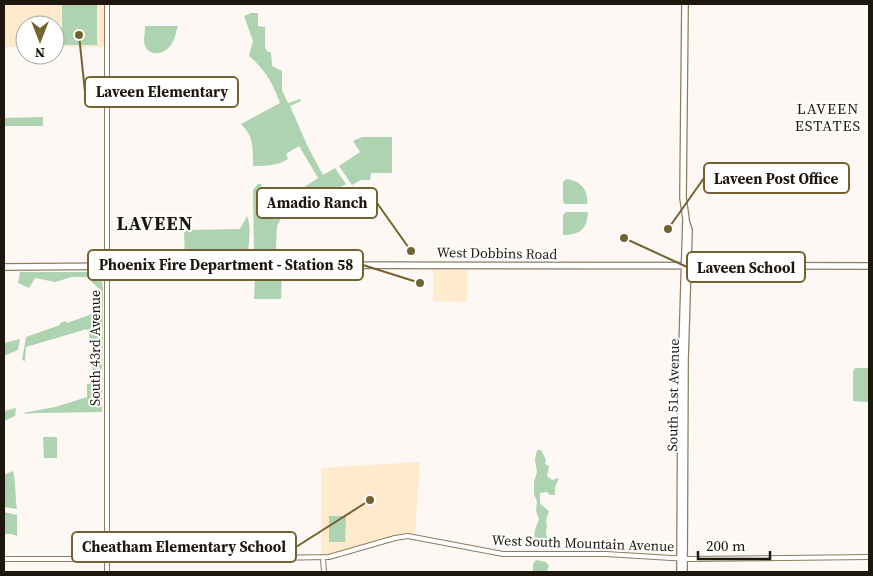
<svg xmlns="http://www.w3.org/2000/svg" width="873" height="576" font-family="'Source Serif 4',serif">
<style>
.built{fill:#ffeace}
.green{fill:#aed3b1}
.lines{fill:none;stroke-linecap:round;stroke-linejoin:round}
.minor-casing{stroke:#8e7b62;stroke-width:6}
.major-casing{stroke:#8e7b62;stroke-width:8}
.minor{stroke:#fff;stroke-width:4}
.major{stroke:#fff;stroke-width:5.5}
.labels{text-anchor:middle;stroke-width:4;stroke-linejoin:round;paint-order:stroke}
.street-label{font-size:14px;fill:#1e170d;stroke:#fff}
.neighbourhood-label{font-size:15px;letter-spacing:1px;fill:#1e170d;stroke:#fff}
.district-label{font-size:19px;font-weight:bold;letter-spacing:1px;fill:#1e170d;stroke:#fff}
.leader{fill:none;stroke:#736230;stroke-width:2}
.callout-dot{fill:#736230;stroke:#fff;stroke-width:2}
.callout{fill:#fff;stroke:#736230;stroke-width:2}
.callout-label{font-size:15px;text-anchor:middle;font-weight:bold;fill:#1e170d}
</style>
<rect width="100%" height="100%" fill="#fdf8f3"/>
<!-- built -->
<path class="built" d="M 4,4 L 104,4 L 104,45 L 102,47 L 55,47 L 55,25 L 25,25 L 25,47 L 4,47 Z
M 433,270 L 467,270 L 467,302 L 433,301 Z
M 420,462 L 415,534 L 397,535 L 349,550 L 321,556 L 321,468 Z"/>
<!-- green -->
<path class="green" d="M 62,4 L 97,4 L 97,45 L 62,45 Z
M 251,13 L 258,13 L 258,26 L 265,27 L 265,48 L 268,52 L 271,52 L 272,66 L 282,71 L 282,90 L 288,103 L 300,99 L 301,101 L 290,106 L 307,145 L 323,175 L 335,168 L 346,184 L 334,191 L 337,196 L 310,197 L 310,210 C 296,210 284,215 281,197 L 292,195 L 318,178 L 299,146 L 286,154 L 288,159 C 277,166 266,166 253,166 C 253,150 254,136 241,124 L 280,103 C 272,82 266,71 249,56 L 253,41 L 244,16 Z
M 145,26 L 178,26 C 176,32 175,39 171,45 C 164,55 147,58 144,42 C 144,37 145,32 145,26 Z
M 43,117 L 43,126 L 4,126 L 4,118 Z
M 362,137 L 392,137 L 392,173 L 371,173 L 370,180 L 361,180 L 352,185 L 339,166 L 360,152 L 353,141 Z
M 566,179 C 580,180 589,190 587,204 L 565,204 L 563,202 L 563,182 Z
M 258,184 L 261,184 L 265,207 L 278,205 L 284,213 L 277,226 L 276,249 L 288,254 L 287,259 L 285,261 L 272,259 L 259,260 L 254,257 L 253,190 Z
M 566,212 L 588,212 C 587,229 580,235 563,235 L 563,215 Z
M 247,216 C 252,225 248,247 248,258 L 245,261 L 185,261 L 184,230 L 240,229 Z
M 20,272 L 99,272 L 101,275 L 103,287 L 102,412 L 34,413 L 26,414 L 23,413 L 55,407 L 87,397 L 87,384 L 89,384 C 96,373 91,339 87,329 L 26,347 L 25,361 L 22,360 L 26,337 L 60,325 L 60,323 L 66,321 L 67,323 L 92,314 L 97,309 L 98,288 L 87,277 L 72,277 L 55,282 L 35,278 L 29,288 L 18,283 Z
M 264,272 L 282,272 L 281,299 L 254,299 L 255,275 Z
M 20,339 L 18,350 L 4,356 L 4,343 Z
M 855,368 L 869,368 L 869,402 L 853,401 L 853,371 Z
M 16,408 L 15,416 L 4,421 L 4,411 Z
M 43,437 L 57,437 L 57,458 L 44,458 Z
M 537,450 L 541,450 L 546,460 L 545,464 L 549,466 L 547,476 L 552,480 L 559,478 L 555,487 L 555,495 L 550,495 L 547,492 L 540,493 L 540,504 L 549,511 L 546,520 L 547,527 C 544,533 548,539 550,546 L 545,545 L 535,539 C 533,531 537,525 539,519 L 536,511 L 537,502 L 534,494 L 534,482 L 537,472 L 535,459 Z
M 13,471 C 16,484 15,496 17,509 L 4,507 L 4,475 Z
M 4,512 L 17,515 L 17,536 L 11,534 L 4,534 Z
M 329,516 L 346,516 L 345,542 L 329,542 Z
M 536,560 L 546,562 L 549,566 L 546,572 L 533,572 L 533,564 Z"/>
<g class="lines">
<!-- minor casing -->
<g class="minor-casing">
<path id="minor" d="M 107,4 L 107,572
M 269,558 L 329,557 L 395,538 L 408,536 L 503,554 L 606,554 L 688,559 L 869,557
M 323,558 L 324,572
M 4,559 L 107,559"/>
</g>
<!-- major casing -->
<g class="major-casing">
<path id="major" d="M 4,267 L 271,265 L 869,266
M 680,572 L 681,383 L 686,219 L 683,198 L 685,4
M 684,572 L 685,360 L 689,230 L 686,221"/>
</g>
<!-- minor -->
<use href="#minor" class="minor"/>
<!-- major -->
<use href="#major" class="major"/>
</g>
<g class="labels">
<!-- street labels -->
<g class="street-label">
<text transform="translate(497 253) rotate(1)" y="5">West Dobbins Road</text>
<text transform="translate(95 348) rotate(-90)" y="5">South 43rd Avenue</text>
<text transform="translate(673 395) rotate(-89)" y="5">South 51st Avenue</text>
<text transform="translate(583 543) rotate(2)" y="5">West South Mountain Avenue</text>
</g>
<!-- neighbourhood labels -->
<g class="neighbourhood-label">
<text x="828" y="114">LAVEEN<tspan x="828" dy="17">ESTATES</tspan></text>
</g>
<!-- district labels -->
<g class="district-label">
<text x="155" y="230">LAVEEN</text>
</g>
</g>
<!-- callouts -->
<path class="leader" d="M79 35L85 92M668 229L704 178M411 251L377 203M420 283L363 265M624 238L687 267M370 500L296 547"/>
<g class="callout-dot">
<circle cx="79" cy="35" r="5"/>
<circle cx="668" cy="229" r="5"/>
<circle cx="411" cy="251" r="5"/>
<circle cx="420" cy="283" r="5"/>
<circle cx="624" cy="238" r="5"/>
<circle cx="370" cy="500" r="5"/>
</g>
<g class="callout">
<rect x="85" y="77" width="153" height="30" rx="5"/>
<rect x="704" y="163" width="145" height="30" rx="5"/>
<rect x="257" y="188" width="120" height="30" rx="5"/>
<rect x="88" y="250" width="275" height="30" rx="5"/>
<rect x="687" y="252" width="118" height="30" rx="5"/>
<rect x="72" y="532" width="224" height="30" rx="5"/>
</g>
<g class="callout-label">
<text x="162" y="97">Laveen Elementary</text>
<text x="776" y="184">Laveen Post Office</text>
<text x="317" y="208">Amadio Ranch</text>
<text x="226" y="270">Phoenix Fire Department - Station 58</text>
<text x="746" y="273">Laveen School</text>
<text x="184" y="552">Cheatham Elementary School</text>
</g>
<!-- border -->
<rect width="873" height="576" fill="none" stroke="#1e170d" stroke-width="10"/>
<!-- north arrow -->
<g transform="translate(40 40) rotate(180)"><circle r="24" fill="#ffffff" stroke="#a5a29e"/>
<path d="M0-4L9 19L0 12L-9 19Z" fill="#736230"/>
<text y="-8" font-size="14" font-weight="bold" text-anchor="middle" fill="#1e170d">N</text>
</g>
<!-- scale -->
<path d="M698 551v8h72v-8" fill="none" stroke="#1e170d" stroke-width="2.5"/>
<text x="706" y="551" font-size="15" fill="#1e170d" stroke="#ffffff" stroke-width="4" paint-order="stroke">200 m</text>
</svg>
